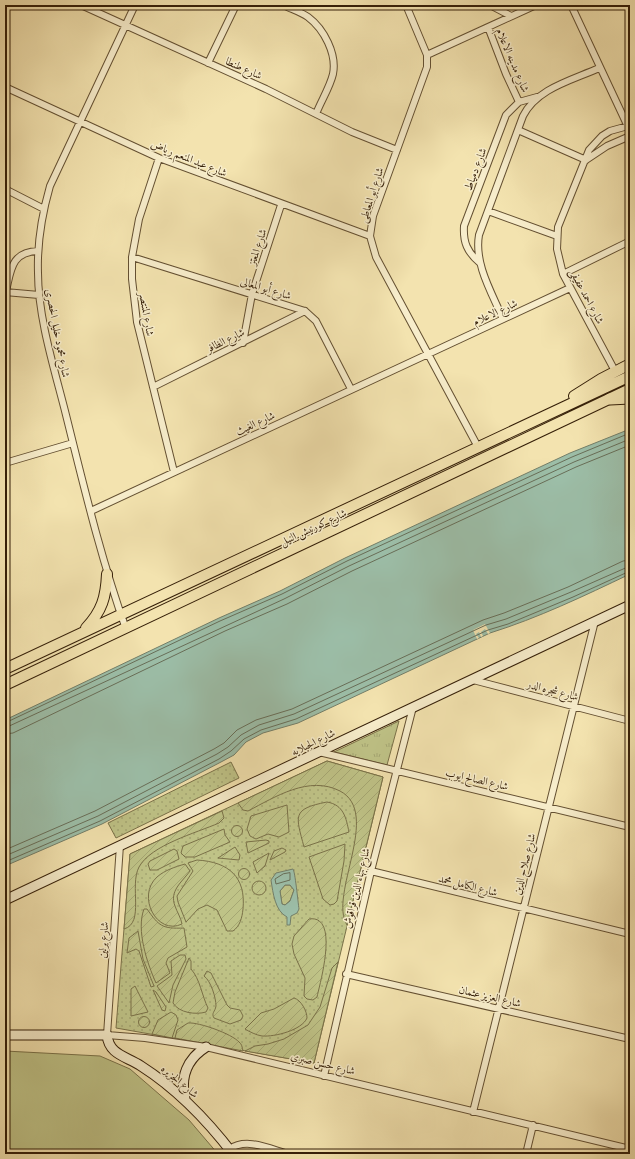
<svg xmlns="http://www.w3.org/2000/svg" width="635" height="1159" font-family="Alegreya,Amiri,serif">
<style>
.grass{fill:url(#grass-tufts);stroke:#7a7148}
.park{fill:url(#park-dots);stroke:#7a7148}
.garden{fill:url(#garden-furrows);stroke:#7a7148}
.pitch{fill:#bfc387;stroke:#7a7148}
.water{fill:#9cbea8;stroke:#737e68;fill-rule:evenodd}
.pier{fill:#f3e3af}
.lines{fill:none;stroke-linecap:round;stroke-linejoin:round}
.shore{stroke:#686e58;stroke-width:1}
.street-casing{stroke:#645032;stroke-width:8}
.secondary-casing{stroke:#351f08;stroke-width:11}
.primary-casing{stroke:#351f08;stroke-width:12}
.highway-casing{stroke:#351f08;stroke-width:13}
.street{stroke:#f7edcb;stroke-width:6}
.secondary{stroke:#f7edcb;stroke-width:9}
.primary{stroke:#f3e3af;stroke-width:10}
.highway{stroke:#f3e3af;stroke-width:11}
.labels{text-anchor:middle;stroke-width:3;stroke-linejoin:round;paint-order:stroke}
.street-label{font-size:11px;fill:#351f08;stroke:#f7edcb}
</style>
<defs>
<pattern id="grass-tufts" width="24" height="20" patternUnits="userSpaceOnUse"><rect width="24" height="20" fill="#bfc387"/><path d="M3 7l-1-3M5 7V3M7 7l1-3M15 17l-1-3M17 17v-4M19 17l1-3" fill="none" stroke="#a5a773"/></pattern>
<pattern id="park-dots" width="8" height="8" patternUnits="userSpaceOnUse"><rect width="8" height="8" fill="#bfc387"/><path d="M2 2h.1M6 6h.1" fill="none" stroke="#a5a773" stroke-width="1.8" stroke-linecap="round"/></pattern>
<pattern id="garden-furrows" width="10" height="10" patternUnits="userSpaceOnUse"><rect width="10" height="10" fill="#bfc387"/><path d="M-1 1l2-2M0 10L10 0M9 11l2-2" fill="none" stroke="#a5a773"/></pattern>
</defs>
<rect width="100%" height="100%" fill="#f3e3af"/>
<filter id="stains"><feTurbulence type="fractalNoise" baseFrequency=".005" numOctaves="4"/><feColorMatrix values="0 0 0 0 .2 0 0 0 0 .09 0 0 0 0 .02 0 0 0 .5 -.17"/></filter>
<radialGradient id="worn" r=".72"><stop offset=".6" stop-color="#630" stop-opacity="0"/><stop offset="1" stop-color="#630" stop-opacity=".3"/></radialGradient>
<!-- grass -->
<path class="grass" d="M 399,721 L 387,765 L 334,752 Z"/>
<!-- park -->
<path class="park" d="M 327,761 L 383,777 L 314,1063 L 116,1028 L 130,854 Z
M 231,762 L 239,778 L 116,838 L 108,823 Z"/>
<!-- garden -->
<path class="garden" d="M 327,761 L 383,777 L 347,925 C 328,895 382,813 340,791 C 309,775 275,797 248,811 L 243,810 L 238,803 Z
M 327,802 C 344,805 346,818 349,832 L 304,847 C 296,816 291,809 327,802 Z
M 287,805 L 289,832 L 279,837 L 268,834 L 256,839 L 250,836 L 247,829 L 251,816 Z
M 222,811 L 224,818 L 219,823 C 196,833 151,845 139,867 C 129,886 145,923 124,929 L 130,854 Z
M231.5 831a5.5 5.5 0 1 1 11 0a5.5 5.5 0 1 1-11 0Z
M 224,829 L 225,835 L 230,842 L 195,857 L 185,857 L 181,853 L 183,846 Z
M 266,840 L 269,841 L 269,843 L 248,853 L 246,842 Z
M 345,844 L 344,861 L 337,901 L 334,904 L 330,905 L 323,899 L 309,857 Z
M 235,847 L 240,855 L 239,860 L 218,858 Z
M 282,848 L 286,850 L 285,852 L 270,860 L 274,851 Z
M 174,849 L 177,851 L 179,859 L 157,870 L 150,870 L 148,864 L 150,861 Z
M 269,853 L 265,866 L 257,873 L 253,862 Z
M 197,860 C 229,862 246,877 243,909 C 242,918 240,926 233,931 L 227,931 L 217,910 L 207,905 L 198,909 L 186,922 L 178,902 L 177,896 L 193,871 L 188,863 Z
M 185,864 L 190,871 C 182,882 169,891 175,906 C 177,912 181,918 182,924 C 157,936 136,896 157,877 C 165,870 175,867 185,864 Z
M238.5 874a5.5 5.5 0 1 1 11 0a5.5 5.5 0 1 1-11 0Z
M252 888a7 7 0 1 1 14 0a7 7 0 1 1-14 0Z
M 285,885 L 290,885 L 294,890 L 290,901 L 285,905 L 282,904 L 280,891 Z
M 144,909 L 147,909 C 159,926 162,929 184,928 L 187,947 L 168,958 L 166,963 L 170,973 L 156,983 C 147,963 136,930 144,909 Z
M 309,919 C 340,914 320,983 317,997 L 313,1000 L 307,999 L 304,996 L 305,978 L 294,954 L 292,944 L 294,936 Z
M 138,931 L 143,959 L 154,986 L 151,987 L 139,951 L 136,949 L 127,953 L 129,938 Z
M 180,955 L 185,955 L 186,959 L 173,985 L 169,1003 L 157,986 L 172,975 L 171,961 Z
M 189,958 L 191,961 L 191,969 C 200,979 202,996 208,1008 L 206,1012 C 196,1015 179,1013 173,1003 L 175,992 Z
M 338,962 L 314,1063 L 245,1051 L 255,1046 L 268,1044 L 284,1039 L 308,1025 L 320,1007 L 332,968 Z
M 207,971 L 211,973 L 227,1005 L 230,1008 L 240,1010 L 243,1016 L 241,1020 L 230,1024 L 214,1018 C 211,1013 215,1012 216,1006 C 216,998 211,981 204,976 Z
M 135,986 L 148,1012 L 131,1016 L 131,989 Z
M 153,990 L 156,992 L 166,1007 L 165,1011 L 162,1010 Z
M 294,998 C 301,1000 307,1011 307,1018 C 302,1030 275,1037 262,1036 C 256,1035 250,1032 245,1029 L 261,1013 L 274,1009 Z
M 171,1012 L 176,1015 L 178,1020 L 172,1038 L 152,1034 L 158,1020 Z
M138.5 1022a5.5 5.5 0 1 1 11 0a5.5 5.5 0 1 1-11 0Z
M 188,1023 C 199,1022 232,1034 239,1042 C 242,1044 242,1047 243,1051 L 175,1038 L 177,1030 Z"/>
<!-- pitch -->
<path class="pitch" d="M 5,1051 L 100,1056 L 130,1069 L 189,1120 L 218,1154 L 5,1154 Z"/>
<!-- water -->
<path class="water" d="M 630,429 L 630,574 C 584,596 538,618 490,633 L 298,723 L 263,733 L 246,742 L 234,755 L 221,762 L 102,824 L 5,866 L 5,720 L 219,618 L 280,591 L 345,558 L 570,453 Z
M 293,869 C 295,871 298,902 299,909 L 297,913 L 291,916 L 290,925 L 287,925 L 287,917 C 275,911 273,893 271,880 L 276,873 ZM 285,885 L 290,885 L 294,890 L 290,901 L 285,905 L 282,904 L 280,891 Z"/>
<!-- pier -->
<path class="pier" d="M 485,624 L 490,633 L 488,634 L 485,629 L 481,632 L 483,636 L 481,637 L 479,632 L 476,634 L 479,638 L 477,639 L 473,630 Z"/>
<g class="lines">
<!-- shore -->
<path class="shore" d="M 5,723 L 220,621 L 282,594 L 347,561 L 572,457 L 630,433
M 5,728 L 284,599 L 349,566 L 574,462 L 630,439
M 5,734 L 13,733 L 225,631 L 287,604 L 352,571 L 576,467 L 630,445
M 5,850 L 95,811 L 214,749 L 224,743 L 237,730 L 256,720 L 292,709 L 483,620 L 504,613 L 568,587 L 623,561 L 630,560
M 5,856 L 98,816 L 217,754 L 228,747 L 241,735 L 259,725 L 294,714 L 486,625 L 506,619 L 571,592 L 630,566
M 5,862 L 100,821 L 219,759 L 231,751 L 244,739 L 261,730 L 296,719 L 488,630 L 508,624 L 573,597 L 630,571
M 290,873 L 290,880 L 276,884 L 275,879 L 283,874 Z"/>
<!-- street casing -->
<g class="street-casing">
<path id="street" d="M 81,5 L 266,89 L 352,132 L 397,150
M 283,5 C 291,9 301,12 308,17 C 324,29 337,54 333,74 C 330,87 321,101 316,114
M 406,5 L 427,55 L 427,67 L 373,216 L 370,236 L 376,257 L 478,447
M 490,5 L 511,16
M 571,5 L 630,131
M 488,27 L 506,74 L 519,102
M 427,55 L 536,5
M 208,63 L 236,5
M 5,87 L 159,158 L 370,236
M 518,130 L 586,160
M 159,158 L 139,219 L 132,257 L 132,279 L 137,322 L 174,472
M 586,160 L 607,146 L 630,136
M 5,189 L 44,209
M 488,211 L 557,236
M 132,257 L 305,311 L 316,321 L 351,389
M 480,263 C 467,252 463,242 464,226 L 506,115 L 519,102 L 537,97
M 563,274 L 630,241
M 6,291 C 11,270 11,252 38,251
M 5,292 L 39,295
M 503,319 C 492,293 474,264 479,235 L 523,116 C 537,88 573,80 599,68
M 243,343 L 252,294 L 281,205
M 615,371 L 563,274 L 557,249 L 558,227 L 589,150 L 602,136 L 610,131 L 628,126
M 153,387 L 305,311
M 5,463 L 73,443
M 91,511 L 570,288
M 126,629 C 101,559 84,487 66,415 C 55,371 38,318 38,273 C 37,243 42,214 50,186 L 135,5
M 473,680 L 630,721
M 319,752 L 630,827
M 120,845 L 107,1035 L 145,1038 L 206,1047 L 630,1149
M 371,871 L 630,934
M 346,974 L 630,1039
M 324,1076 L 371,871 L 413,707
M 473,1112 L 595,621
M 230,1149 C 246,1137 270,1149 288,1154
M 526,1154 L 533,1125"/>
</g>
<!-- secondary casing -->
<g class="secondary-casing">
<path id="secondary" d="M 5,900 L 630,605
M 5,1035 L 107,1035 C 109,1055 126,1056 141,1066 C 177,1089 207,1120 233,1154
M 185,1099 C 180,1077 187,1059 206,1047"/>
</g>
<!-- primary casing -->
<g class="primary-casing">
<path id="primary" d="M 574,396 L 601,379 L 630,364
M 86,628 C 102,611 106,597 107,574
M 5,669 L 630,376
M 5,685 L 630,389"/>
</g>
<!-- highway casing -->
<g class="highway-casing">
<path id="highway" d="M 610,399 L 630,398"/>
</g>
<!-- street -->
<use href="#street" class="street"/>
<!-- secondary -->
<use href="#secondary" class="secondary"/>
<!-- primary -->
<use href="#primary" class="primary"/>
<!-- highway -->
<use href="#highway" class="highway"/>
</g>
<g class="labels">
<!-- street labels -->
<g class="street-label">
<text transform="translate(513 60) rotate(67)" y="4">شارع مدينه الاعلام</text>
<text transform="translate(244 68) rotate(24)" y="4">شارع طنطا</text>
<text transform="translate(189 158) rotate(22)" y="4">شارع عبد المنعم رياض</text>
<text transform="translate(475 169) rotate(-69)" y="4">شارع دمياط</text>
<text transform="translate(371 195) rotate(-72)" y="4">شارع أبو المعاطى</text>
<text transform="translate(257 247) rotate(-72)" y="4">شارع المعتز</text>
<text transform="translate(266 288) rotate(17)" y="4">شارع أبو المعالى</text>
<text transform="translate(587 296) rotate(62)" y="4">شارع احمد عفيفى</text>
<text transform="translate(495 312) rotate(-25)" y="4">شارع الاعلام</text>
<text transform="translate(147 314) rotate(80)" y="4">شارع المنتصر</text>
<text transform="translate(58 333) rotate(79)" y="4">شارع محمود خليل الحصرى</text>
<text transform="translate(225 340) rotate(-26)" y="4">شارع الظافر</text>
<text transform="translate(255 423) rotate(-25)" y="4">شارع الغيث</text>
<text transform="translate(313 527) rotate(-25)" y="4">شارع كورنيش النيل</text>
<text transform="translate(553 690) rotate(15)" y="4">شارع شجره الدر</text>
<text transform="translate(313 742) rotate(-26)" y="4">شارع الجبلايه</text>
<text transform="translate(477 779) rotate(13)" y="4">شارع الصالح ايوب</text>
<text transform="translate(524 864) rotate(-76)" y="4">شارع صلاح الدين</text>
<text transform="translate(468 885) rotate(14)" y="4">شارع الكامل محمد</text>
<text transform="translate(356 888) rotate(-76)" y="4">شارع بهاء الدين قراقوش</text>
<text transform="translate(103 940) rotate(-86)" y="4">شارع برلين</text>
<text transform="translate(490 996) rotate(13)" y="4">شارع العزيز عثمان</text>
<text transform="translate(323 1063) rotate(14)" y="4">شارع حسن صبري</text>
<text transform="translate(180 1081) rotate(40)" y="4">شارع الجزيره</text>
</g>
</g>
<!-- margin -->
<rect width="635" height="1159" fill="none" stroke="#f3e3af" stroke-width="20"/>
<rect x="6" y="6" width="623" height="1147" fill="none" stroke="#351f08" stroke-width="2"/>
<rect x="10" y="10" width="615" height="1139" fill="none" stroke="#351f08"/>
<rect width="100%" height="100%" filter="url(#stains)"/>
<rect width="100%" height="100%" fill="url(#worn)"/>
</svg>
